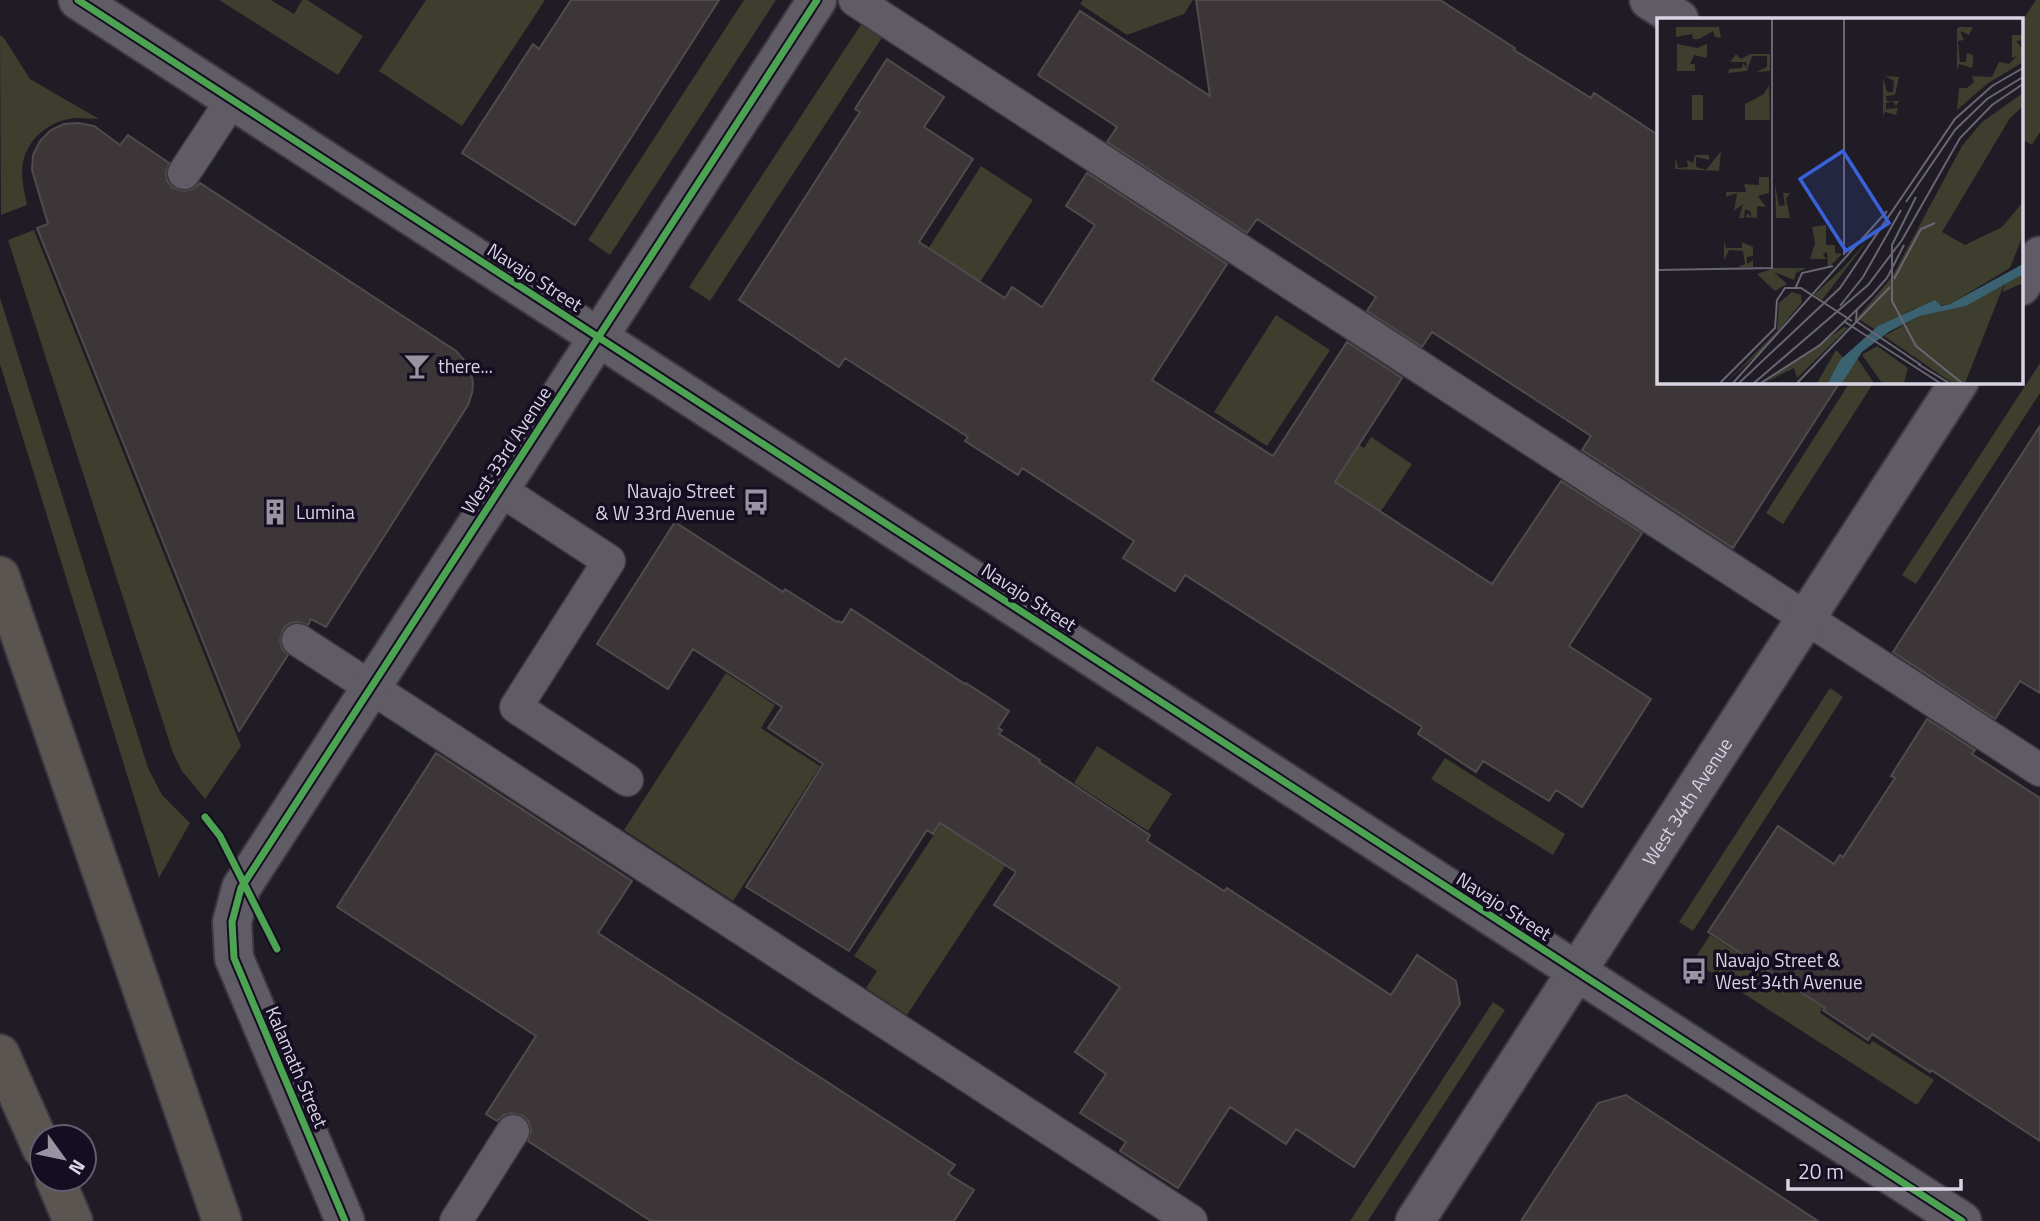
<svg xmlns="http://www.w3.org/2000/svg" width="2040" height="1221" font-family="'Titillium Web',sans-serif">
<style>
.green{fill:#3d3e2d}
.building{fill:#3c3638;stroke:#504a4b;stroke-width:2}
.lines{fill:none;stroke-linecap:round;stroke-linejoin:round}
.service-casing{stroke:#3b3841;stroke-width:35}
.minor-casing{stroke:#3b3841;stroke-width:42}
.tertiary-casing{stroke:#3b3841;stroke-width:42}
.motorway-casing{stroke:#3b3841;stroke-width:42}
.service{stroke:#605c66;stroke-width:32}
.minor{stroke:#605c66;stroke-width:38}
.tertiary{stroke:#605c66;stroke-width:38}
.motorway{stroke:#5b5552;stroke-width:38}
.cycleway-casing{stroke:#150d21;stroke-width:11}
.cycleway{stroke:#4ca352;stroke-width:7}
.labels{text-anchor:middle;stroke-width:7;stroke-linejoin:round;paint-order:stroke}
.street-label{font-size:19px;fill:#d9d4e3;stroke:#150d21}
.poi-label{font-size:19px;fill:#d9d4e3;stroke:#150d21;text-anchor:start}
.inset-road{fill:none;stroke:#696672;stroke-width:2}
.view{fill:#3962da;fill-opacity:0.15;stroke:#3962da;stroke-width:3.5}
.inset-edge{fill:none;stroke:#d9d4e3;stroke-width:3.5}
</style>
<rect width="100%" height="100%" fill="#1f1c26"/>
<!-- green -->
<path class="green" d="M 219,0 L 271,0 L 294,14 L 302,0 L 307,0 L 363,36 L 338,75 Z
M 426,0 L 545,0 L 462,126 L 379,71 Z
M 744,0 L 776,0 L 610,255 L 588,240 Z
M 1083,0 L 1193,0 L 1184,14 L 1127,35 L 1080,4 Z
M 2036,0 L 2040,0 L 2040,132 L 2032,145 L 2021,138 L 2021,23 Z
M 864,20 L 885,33 L 710,301 L 689,287 Z
M 0,35 L 4,38 L 30,79 L 99,119 C 92,119 84,118 77,118 C 48,119 22,143 22,172 C 22,183 25,194 27,205 L 1,215 Z
M 981,166 L 1033,200 L 973,293 L 921,260 Z
M 34,230 L 241,746 L 205,799 L 182,771 L 173,753 L 8,240 Z
M 0,298 L 148,768 L 162,795 L 190,823 L 159,878 L 0,364 Z
M 1276,315 L 1330,350 L 1267,446 L 1214,412 Z
M 2040,363 L 2040,393 L 1916,584 L 1902,575 Z
M 1850,382 L 1874,382 L 1783,524 L 1766,513 Z
M 1371,437 L 1412,464 L 1372,525 L 1324,494 L 1357,444 L 1364,448 Z
M 726,673 L 775,705 L 761,728 L 820,766 L 733,901 L 624,830 Z
M 1830,688 L 1843,697 L 1693,931 L 1679,922 Z
M 1097,746 L 1172,794 L 1148,831 L 1074,783 Z
M 1445,758 L 1565,834 L 1553,855 L 1431,779 Z
M 941,824 L 1005,866 L 907,1015 L 866,988 L 877,971 L 854,956 Z
M 1710,935 L 1822,1007 L 1820,1013 L 1869,1045 L 1873,1041 L 1934,1080 L 1917,1105 L 1693,961 Z
M 1493,1002 L 1505,1010 L 1368,1221 L 1350,1221 Z"/>
<!-- building -->
<path class="building" d="M 571,0 L 719,0 L 575,225 L 462,153 L 533,44 L 539,49 Z
M 1196,0 L 1440,0 L 1515,48 L 1514,50 L 1591,98 L 1594,93 L 1658,135 L 1658,382 L 1840,382 L 1733,548 L 1582,450 L 1591,436 L 1432,332 L 1422,347 L 1367,311 L 1376,297 L 1257,219 L 1247,233 L 1107,142 L 1117,127 L 1038,75 L 1080,11 L 1210,96 Z
M 887,59 L 944,97 L 924,127 L 973,159 L 919,242 L 1005,298 L 1012,287 L 1042,307 L 1095,225 L 1066,206 L 1087,173 L 1227,264 L 1152,380 L 1273,456 L 1347,342 L 1402,378 L 1335,482 L 1492,584 L 1561,481 L 1642,533 L 1569,646 L 1651,699 L 1582,807 L 1556,790 L 1549,801 L 1483,761 L 1476,772 L 1418,734 L 1422,727 L 1185,575 L 1175,591 L 1123,558 L 1134,541 L 1022,468 L 1018,475 L 965,441 L 968,437 L 845,358 L 839,367 L 739,300 L 860,112 L 855,109 Z
M 79,123 L 94,126 L 120,145 L 128,135 L 169,163 L 166,173 L 167,181 L 173,188 L 184,191 L 193,189 L 200,183 L 456,351 L 465,361 L 471,373 L 473,383 L 472,393 L 468,405 L 326,627 L 311,619 L 308,625 L 298,622 L 290,623 L 283,629 L 280,640 L 282,649 L 288,655 L 239,731 L 37,228 L 48,224 L 32,170 L 33,155 L 40,141 L 51,130 L 64,124 Z
M 2040,426 L 2040,693 L 2020,681 L 1995,719 L 1893,652 Z
M 675,522 L 783,592 L 785,589 L 837,622 L 838,621 L 842,623 L 851,609 L 965,684 L 966,683 L 1009,711 L 998,728 L 1002,730 L 999,734 L 1040,760 L 1039,762 L 1150,835 L 1147,841 L 1224,891 L 1227,888 L 1391,995 L 1417,955 L 1456,981 L 1460,1004 L 1354,1167 L 1296,1129 L 1286,1144 L 1230,1107 L 1178,1188 L 1120,1151 L 1126,1142 L 1080,1113 L 1106,1074 L 1075,1052 L 1120,987 L 994,905 L 1016,872 L 940,823 L 933,834 L 927,830 L 849,951 L 746,887 L 823,764 L 768,728 L 782,707 L 693,649 L 668,689 L 597,644 Z
M 1927,719 L 1975,750 L 1972,754 L 2040,798 L 2040,1141 L 1931,1070 L 1930,1072 L 1872,1034 L 1868,1040 L 1823,1010 L 1825,1008 L 1708,932 L 1778,826 L 1834,864 L 1840,855 L 1843,857 L 1895,778 L 1891,776 Z
M 436,753 L 632,881 L 598,933 L 955,1165 L 948,1174 L 974,1190 L 954,1221 L 651,1221 L 528,1141 L 531,1131 L 529,1122 L 523,1116 L 513,1113 L 504,1115 L 497,1121 L 486,1114 L 536,1036 L 337,907 Z
M 1626,1095 L 1818,1221 L 1521,1221 L 1598,1103 Z"/>
<g class="lines">
<!-- service casing -->
<g class="service-casing">
<path id="service" d="M 855,0 L 2040,770
M 184,173 L 232,100
M 499,489 L 609,561 L 516,707 L 627,780
M 298,640 L 1191,1221
M 456,1221 L 513,1131"/>
</g>
<!-- minor casing -->
<g class="minor-casing">
<g id="minor">
<path d="M 1649,0 L 1679,19"/>
<path d="M 2021,286 L 2040,256"/>
<path d="M 345,1221 L 234,958 L 232,922 L 241,888 L 817,0"/>
<path id="s1" d="M 1415,1221 L 1959,382"/>
</g>
</g>
<!-- tertiary casing -->
<g class="tertiary-casing">
<path id="tertiary" d="M 78,0 L 1962,1221"/>
</g>
<!-- motorway casing -->
<g class="motorway-casing">
<path id="motorway" d="M 0,576 L 222,1221
M 0,1054 L 42,1149
M 55,1179 L 73,1221"/>
</g>
<!-- service -->
<use href="#service" class="service"/>
<!-- minor -->
<use href="#minor" class="minor"/>
<!-- tertiary -->
<use href="#tertiary" class="tertiary"/>
<!-- motorway -->
<use href="#motorway" class="motorway"/>
<!-- cycleway casing -->
<g class="cycleway-casing">
<path id="cycleway" d="M 78,0 L 1962,1221
M 205,817 L 220,836 L 277,949
M 345,1221 L 234,958 L 232,922 L 241,888 L 817,0"/>
</g>
<!-- cycleway -->
<use href="#cycleway" class="cycleway"/>
</g>
<!-- icons -->
<defs>
<g id="bar-bare" transform="scale(2.1)"><path d="M-6-5H6L.8 .8V4.5H3.5V6h-7V4.5H-.8V.8Z" fill="#9894a1" stroke="#150d21" stroke-width="2.5" paint-order="stroke"/></g>
<g id="bus-bare" transform="scale(2.1)"><path d="M-5-6H5V4H4V6H2V4H-2V6H-4V4H-5ZM-3.5-4V0h7V-4ZM-3.5 1.2v1.5H-2V1.2ZM2 1.2v1.5H3.5V1.2Z" fill="#9894a1" stroke="#150d21" stroke-width="2.5" paint-order="stroke"/></g>
<g id="building-bare" transform="scale(2.1)"><path d="M-4-6H4V6H1V3H-1V6H-4ZM-2.5-4.3h1.7v1.8h-1.7ZM.8-4.3h1.7v1.8H.8ZM-2.5-1h1.7V.8h-1.7ZM.8-1h1.7V.8H.8Z" fill="#9894a1" stroke="#150d21" stroke-width="2.5" paint-order="stroke"/></g>
</defs>
<g fill-rule="evenodd">
<use href="#bar-bare" x="417" y="366"/>
<use href="#bus-bare" x="756" y="502"/>
<use href="#building-bare" x="275" y="512"/>
<use href="#bus-bare" x="1694" y="971"/>
</g>
<g class="labels">
<!-- street labels -->
<g class="street-label">
<text transform="translate(535 277) rotate(33)" y="7">Navajo Street</text>
<text transform="translate(506 450) rotate(-57)" y="7">West 33rd Avenue</text>
<text transform="translate(1029 597) rotate(33)" y="7">Navajo Street</text>
<text dy="7" stroke="none"><textPath href="#s1" startOffset="500">West 34th Avenue</textPath></text>
<text transform="translate(1504 906) rotate(33)" y="7">Navajo Street</text>
<text transform="translate(297 1067) rotate(67)" y="7">Kalamath Street</text>
</g>
<!-- poi labels -->
<g class="poi-label">
<text x="438" y="373">there...</text>
<text x="735" y="498" text-anchor="end">Navajo Street<tspan x="735" dy="22">&amp; W 33rd Avenue</tspan></text>
<text x="296" y="519">Lumina</text>
<text x="1715" y="967">Navajo Street &amp;<tspan x="1715" dy="22">West 34th Avenue</tspan></text>
</g>
</g>
<!-- overview -->
<g transform="translate(1657 18)">
<rect width="366" height="366" fill="#1f1c26"/>
<path d="M 19,9 L 62,9 L 64,20 L 58,19 L 56,13 L 42,21 L 36,21 L 35,16 L 19,19 ZM 302,9 L 316,9 L 312,17 L 303,13 L 307,22 L 301,23 L 303,44 L 309,44 L 310,35 L 316,37 L 316,44 L 315,50 L 302,46 L 300,53 L 300,11 ZM 355,17 L 366,17 L 366,22 L 359,23 L 366,31 L 366,44 L 330,66 L 300,92 L 302,70 L 310,70 L 317,64 L 315,58 L 335,59 L 342,44 L 352,46 L 360,38 L 355,40 ZM 20,26 L 40,30 L 50,26 L 50,40 L 37,37 L 33,46 L 38,46 L 38,53 L 20,53 ZM 79,36 L 84,41 L 93,36 L 113,36 L 113,53 L 99,54 L 110,49 L 110,38 L 95,38 L 90,53 L 71,55 L 72,51 L 85,50 L 86,45 L 90,50 L 89,44 L 73,44 ZM 228,58 L 242,59 L 238,77 L 229,78 L 230,83 L 242,83 L 239,88 L 236,83 L 229,85 L 229,91 L 241,90 L 239,97 L 228,94 L 226,98 L 226,60 L 230,74 L 236,74 L 237,63 ZM 112,67 L 113,102 L 88,102 L 88,86 L 107,76 ZM 366,75 L 366,88 L 353,100 L 285,214 L 308,227 L 345,209 L 366,184 L 366,217 L 353,250 L 293,286 L 257,291 L 217,311 L 200,300 L 235,259 L 305,128 L 325,104 ZM 35,77 L 46,77 L 46,102 L 35,102 ZM 64,133 L 62,153 L 18,151 L 19,140 L 21,150 L 31,149 L 30,142 L 36,145 L 38,137 L 52,137 L 52,142 L 39,139 L 39,149 L 49,152 ZM 102,159 L 112,159 L 112,175 L 101,178 L 109,189 L 100,188 L 100,200 L 88,199 L 91,195 L 94,199 L 94,194 L 88,191 L 87,200 L 82,200 L 86,186 L 77,193 L 80,175 L 69,179 L 69,174 L 89,174 L 87,166 L 102,167 ZM 118,167 L 122,188 L 128,187 L 126,175 L 133,175 L 129,181 L 133,200 L 119,200 ZM 169,207 L 169,227 L 178,227 L 178,235 L 185,236 L 171,250 L 170,234 L 166,236 L 169,241 L 153,241 L 158,225 L 155,209 ZM 211,222 L 165,282 L 157,277 L 185,251 ZM 67,223 L 69,230 L 85,230 L 85,224 L 96,229 L 96,238 L 90,239 L 90,246 L 96,242 L 96,249 L 81,249 L 88,246 L 86,233 L 72,232 L 67,243 ZM 117,250 L 149,250 L 139,255 L 137,262 L 117,254 L 130,266 L 118,273 L 100,256 ZM 366,256 L 366,265 L 346,274 L 348,264 L 308,365 L 295,365 L 227,318 L 263,298 L 309,288 L 344,264 ZM 135,274 L 144,277 L 145,284 L 106,331 L 69,365 L 120,313 L 122,285 ZM 187,309 L 191,310 L 140,360 L 137,350 L 107,365 ZM 220,328 L 251,350 L 247,365 L 225,365 L 205,337 ZM 179,332 L 188,341 L 171,365 L 160,365 ZM 200,340 L 217,365 L 185,365 Z" fill="#3d3e2d"/>
<path d="M 366,246 L 366,256 L 309,288 L 263,298 L 233,313 L 205,334 L 185,365 L 171,365 L 183,342 L 221,308 L 278,282 L 284,288 L 293,286 Z" fill="#3b6270"/>
<path class="inset-road" d="M 259,179 L 235,227 L 235,283 L 259,328 L 305,365M 249,184 L 298,112 L 330,81 L 366,59M 187,237 L 187,0M 0,252 L 115,250 L 115,0M 237,261 L 264,211 L 278,205M 138,271 L 145,255 L 176,248M 183,288 L 206,259 L 244,192M 200,291 L 199,303 L 264,347M 188,304 L 283,365M 261,346 L 292,365M 63,365 L 118,310 L 120,282 L 128,270 L 144,270 L 195,303M 76,365 L 230,193M 82,365 L 183,270 L 298,101 L 335,68 L 366,50M 97,365 L 211,267 L 245,222 L 303,120 L 335,87 L 366,66M 104,365 L 163,327 L 215,277 L 230,260 L 247,227M 140,365 L 233,269"/>
<path class="view" d="M 186,133 L 232,205 L 189,233 L 143,161 Z"/>
<rect width="366" height="366" class="inset-edge"/>
</g>
<!-- north arrow -->
<g transform="translate(63 1158) rotate(123)"><circle r="33" fill="#150d21" stroke="#635d6f" stroke-width="2"/>
<path d="M0-5L12 26L0 18L-12 26Z" fill="#9894a1"/>
<text y="-10" font-size="19" font-weight="bold" text-anchor="middle" fill="#d9d4e3">N</text>
</g>
<!-- scale -->
<path d="M1788 1179v10h173v-10" fill="none" stroke="#d9d4e3" stroke-width="3.5"/>
<text x="1798" y="1179" font-size="21" fill="#d9d4e3" stroke="#150d21" stroke-width="5" paint-order="stroke">20 m</text>
</svg>
